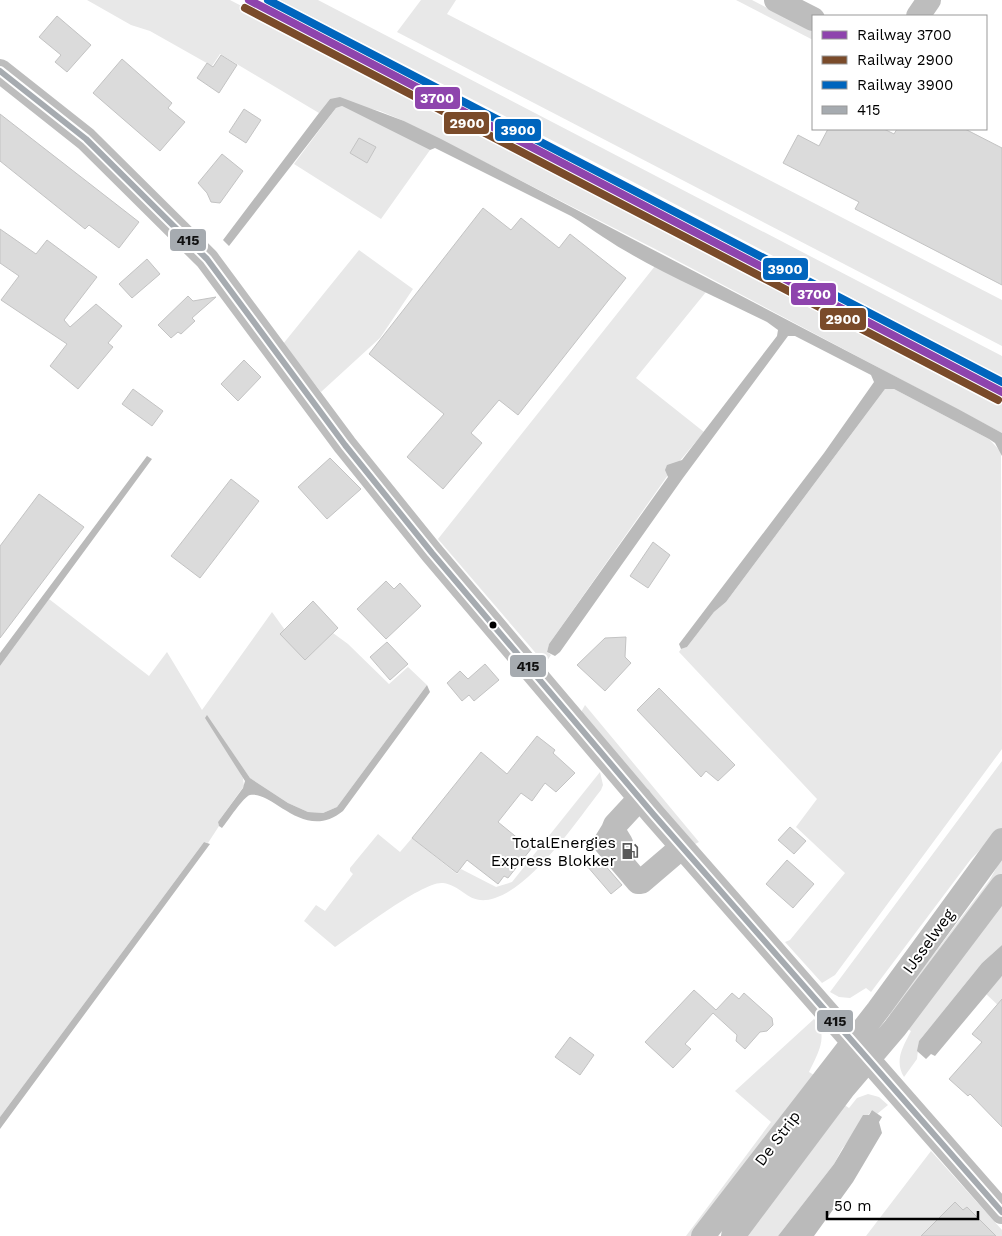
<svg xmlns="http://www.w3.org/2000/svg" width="1002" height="1236" font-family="'Work Sans',sans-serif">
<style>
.green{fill:#e8e8e8}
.water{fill:#bababa}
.building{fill:#dbdbdb;stroke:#c3c3c3}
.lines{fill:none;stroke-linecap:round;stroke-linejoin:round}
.minor{stroke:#bdbdbd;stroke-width:24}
.bus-1-casing{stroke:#fff;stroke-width:10}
.bus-1{stroke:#a6abb0;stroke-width:6}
.rail-1-casing{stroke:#fff;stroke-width:11}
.rail-2-casing{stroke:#fff;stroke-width:11}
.rail-3-casing{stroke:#fff;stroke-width:11}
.rail-1{stroke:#8e44ad;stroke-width:8}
.rail-2{stroke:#7a4b2a;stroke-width:8}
.rail-3{stroke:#0065bd;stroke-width:8}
.bus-dot{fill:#000;stroke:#fff;stroke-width:2}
.labels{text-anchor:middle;stroke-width:4;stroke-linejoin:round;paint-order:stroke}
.poi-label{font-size:16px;fill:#000;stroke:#fff;text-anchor:end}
.street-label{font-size:16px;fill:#000;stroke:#fff}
.line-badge{stroke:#fff;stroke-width:2}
.badge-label{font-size:14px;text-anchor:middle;font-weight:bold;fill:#fff}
.pale-badge-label{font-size:14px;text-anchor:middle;font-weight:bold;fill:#111}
</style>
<rect width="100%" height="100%" fill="#fff"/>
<!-- green -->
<path class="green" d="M 87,0 L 230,0 L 1002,398 L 1002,433 L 659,251 L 404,121 L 380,111 L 330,99 L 319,113 L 220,54 L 212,66 L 150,31 L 131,25 Z
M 279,0 L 318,0 L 1002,356 L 1002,377 L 637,184 Z
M 421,0 L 456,0 L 447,14 L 1002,300 L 1002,346 L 397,32 Z
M 736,0 L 752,0 L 813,32 L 813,40 Z
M 342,106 L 430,150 L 381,219 L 294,164 L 336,108 Z
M 359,250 L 413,289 L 380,338 L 321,392 L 283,344 Z
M 655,266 L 706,292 L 636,378 L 704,432 L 668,475 L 549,644 L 547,652 L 551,655 L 545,664 L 438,539 Z
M 885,389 L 894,389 L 989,439 L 1001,452 L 1002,749 L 835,975 L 822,983 L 785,942 L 790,940 L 845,873 L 796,827 L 817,799 L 679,652 L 681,649 L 687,647 L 714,612 L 726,602 Z
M 49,599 L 149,676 L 167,652 L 202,710 L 272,612 L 303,655 L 333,633 L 348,644 L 389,684 L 408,667 L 427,685 L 337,807 L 323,813 L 308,812 L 288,803 L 250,778 L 207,716 L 243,778 L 244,786 L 218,822 L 219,826 L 208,843 L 204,842 L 0,1117 L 0,666 Z
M 585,705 L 699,842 L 693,845 L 580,714 Z
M 1002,761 L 1002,828 L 971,859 L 871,992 L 866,988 L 850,998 L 839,997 L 830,992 Z
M 600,772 L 603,785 L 601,790 C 575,823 535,884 495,898 C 469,907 464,886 443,883 C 424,880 353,935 335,947 L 304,921 L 316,905 L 325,911 L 353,874 L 350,871 L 350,868 L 378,834 L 400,852 L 412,838 L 457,874 L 461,869 L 496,887 L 512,882 Z
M 1002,858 L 1002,876 L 894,1019 L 889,1013 L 989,881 Z
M 1002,893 L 1002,945 L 982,963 L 919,1041 L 917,1059 L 904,1077 C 894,1060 903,1047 911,1031 L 906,1028 Z
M 1002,976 L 1002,1009 L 985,993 Z
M 814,1019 C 830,1035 817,1055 809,1072 L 814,1075 L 696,1236 L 686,1236 L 771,1122 L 735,1091 Z
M 868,1094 L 879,1097 L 888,1105 L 877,1114 L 872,1110 L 842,1149 L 834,1164 L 778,1236 L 744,1236 L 843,1104 L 849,1108 L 857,1098 Z
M 931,1151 L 1002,1230 L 1002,1236 L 866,1236 Z"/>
<!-- water -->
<path class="water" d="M 340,97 L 404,121 L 441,139 L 958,409 L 1002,433 L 1002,456 L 995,443 L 989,439 L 894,389 L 885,389 L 726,602 L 714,612 L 687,647 L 681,649 L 679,644 L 824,453 L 874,382 L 871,375 L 795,336 L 788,336 L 683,478 L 560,652 L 555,656 L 547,652 L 549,644 L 668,477 L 665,470 L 667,465 L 682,460 L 777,336 L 778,330 L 767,322 C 715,296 651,269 603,237 C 592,230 583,223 571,216 L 435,148 L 430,150 L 342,106 L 336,108 L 229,246 L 223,240 L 319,113 L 330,99 Z
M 147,456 L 152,459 L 0,666 L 0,653 Z
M 427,685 L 430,692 L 343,811 C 304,843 273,790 250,795 C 243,797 228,821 222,828 L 219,826 L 218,822 L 243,788 L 245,781 L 205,718 L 207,715 L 250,778 L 288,803 L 308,812 L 323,813 L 337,807 Z
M 204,842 L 210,844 L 0,1129 L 0,1117 Z
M 1002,945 L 1002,976 L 935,1056 L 931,1054 L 926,1059 L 917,1051 L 919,1041 L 982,963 Z
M 872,1110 L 882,1117 L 879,1122 L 882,1133 L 853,1182 L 814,1236 L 778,1236 L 834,1164 L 863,1115 L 869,1115 Z"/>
<!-- building -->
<path class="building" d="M 57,16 L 91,45 L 67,72 L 55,62 L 61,55 L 39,37 Z
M 221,55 L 237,65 L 219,93 L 197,78 L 207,63 L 213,67 Z
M 122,59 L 172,103 L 168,108 L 185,122 L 160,151 L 93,93 Z
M 244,109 L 261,120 L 246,143 L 229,132 Z
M 0,114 L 139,222 L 119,248 L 89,225 L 85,229 L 0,161 Z
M 828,129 L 884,129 L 894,134 L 897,129 L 965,129 L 1002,148 L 1002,285 L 855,209 L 859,202 L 783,163 L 798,135 L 819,146 Z
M 359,138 L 376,147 L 367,163 L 350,153 Z
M 222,154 L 243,171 L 220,203 L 211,202 L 207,193 L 198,183 Z
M 483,208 L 511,230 L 521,218 L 559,248 L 570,234 L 626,278 L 518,415 L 499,400 L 471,433 L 482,443 L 443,489 L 407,457 L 444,414 L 369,354 Z
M 0,229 L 36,254 L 47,240 L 97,277 L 64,320 L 70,327 L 96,304 L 122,326 L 108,343 L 113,347 L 78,389 L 50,366 L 67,344 L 1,300 L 19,276 L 0,263 Z
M 147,259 L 160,274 L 132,298 L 119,284 Z
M 188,296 L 193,301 L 216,297 L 192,318 L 195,321 L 181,334 L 178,332 L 171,338 L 158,325 Z
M 244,360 L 261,377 L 238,401 L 221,384 Z
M 133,389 L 163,411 L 152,426 L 122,404 Z
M 330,458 L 361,489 L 327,519 L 298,487 Z
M 231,479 L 259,501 L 200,578 L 171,556 Z
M 39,494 L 84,527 L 0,638 L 0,546 Z
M 653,542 L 670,555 L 648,588 L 630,576 Z
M 386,581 L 394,589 L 400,583 L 421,606 L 386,639 L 357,609 Z
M 313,601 L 338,628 L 305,660 L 280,634 Z
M 626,637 L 625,657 L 631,663 L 605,691 L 577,665 L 605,638 Z
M 387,642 L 408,664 L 390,680 L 370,657 Z
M 485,664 L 499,680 L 474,701 L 469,695 L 462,701 L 447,683 L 460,671 L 468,679 Z
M 659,688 L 735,765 L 718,781 L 706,771 L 701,777 L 637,710 Z
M 537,736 L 555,750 L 553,753 L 575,773 L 556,792 L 545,783 L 532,801 L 521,793 L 498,822 L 531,849 L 508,878 L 504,876 L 498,884 L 467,860 L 457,873 L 412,838 L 481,752 L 507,774 Z
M 790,827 L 806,841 L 794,854 L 778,840 Z
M 598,857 L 622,885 L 611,894 L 587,866 Z
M 787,860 L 814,884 L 793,908 L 766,884 Z
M 694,990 L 716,1010 L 732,993 L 739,999 L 744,993 L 772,1018 L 773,1025 L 767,1031 L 760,1032 L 745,1049 L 736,1041 L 737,1035 L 713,1013 L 685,1044 L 691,1049 L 673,1068 L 645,1042 Z
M 1002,999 L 1002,1127 L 970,1094 L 968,1096 L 949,1079 L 982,1042 L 972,1034 Z
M 570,1037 L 594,1055 L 580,1075 L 555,1057 Z
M 955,1202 L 963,1210 L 967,1207 L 996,1236 L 921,1236 Z"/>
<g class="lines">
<!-- minor -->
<path class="minor" d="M 776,0 L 813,19
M 918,16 L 929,0
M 0,71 L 86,139 L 207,259 L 345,445 L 432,553 L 654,815 L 1002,1212
M 613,830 L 605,843 L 638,882 L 641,882 L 682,847
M 621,843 L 613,830 L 615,825 L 640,798
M 703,1236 L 878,1010 L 1002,840
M 733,1236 L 843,1089 L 895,1028 L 1002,886"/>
<!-- bus-1 casing -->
<g class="bus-1-casing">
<path id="bus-1" d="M 0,71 L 86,139 L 207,259 L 345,445 L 432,553 L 654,815 L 1002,1212"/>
</g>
<!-- bus-1 -->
<use href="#bus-1" class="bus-1"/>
<!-- rail-1 casing -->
<g class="rail-1-casing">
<path id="rail-1" d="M 249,0 L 1002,392"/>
</g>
<!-- rail-2 casing -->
<g class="rail-2-casing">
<path id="rail-2" d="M 245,8 L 998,400"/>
</g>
<!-- rail-3 casing -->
<g class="rail-3-casing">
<path id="rail-3" d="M 268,0 L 1002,382"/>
</g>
<!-- rail-1 -->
<use href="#rail-1" class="rail-1"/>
<!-- rail-2 -->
<use href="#rail-2" class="rail-2"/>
<!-- rail-3 -->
<use href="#rail-3" class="rail-3"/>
</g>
<!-- icons -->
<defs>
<g id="fuel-bare" transform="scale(1.35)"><path d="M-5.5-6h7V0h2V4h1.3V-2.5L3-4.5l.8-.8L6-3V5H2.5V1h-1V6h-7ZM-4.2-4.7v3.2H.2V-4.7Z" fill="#595959" stroke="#fff" stroke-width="2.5" paint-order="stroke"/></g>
</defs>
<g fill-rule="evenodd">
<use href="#fuel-bare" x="630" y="851"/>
</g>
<!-- markers -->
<circle class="bus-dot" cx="493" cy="625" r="4.5"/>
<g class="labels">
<!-- poi labels -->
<g class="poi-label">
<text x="616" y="848">TotalEnergies<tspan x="616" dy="18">Express Blokker</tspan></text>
</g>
<!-- street labels -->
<g class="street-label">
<text transform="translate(928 941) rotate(-54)" y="6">IJsselweg</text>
<text transform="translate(777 1138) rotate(-53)" y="6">De Strip</text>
</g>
</g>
<g class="line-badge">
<rect x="414" y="86" width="47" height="24" rx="5" fill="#8e44ad"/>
<rect x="443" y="111" width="47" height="24" rx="5" fill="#7a4b2a"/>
<rect x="494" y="118" width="48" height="24" rx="5" fill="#0065bd"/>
<rect x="169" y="228" width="38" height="24" rx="5" fill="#a6abb0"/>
<rect x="762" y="257" width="47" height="24" rx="5" fill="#0065bd"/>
<rect x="790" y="282" width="47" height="24" rx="5" fill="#8e44ad"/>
<rect x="819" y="307" width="48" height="24" rx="5" fill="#7a4b2a"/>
<rect x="509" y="654" width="38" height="24" rx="5" fill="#a6abb0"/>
<rect x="816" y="1009" width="38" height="24" rx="5" fill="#a6abb0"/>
</g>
<g class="badge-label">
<text x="437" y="103">3700</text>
<text x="467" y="128">2900</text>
<text x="518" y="135">3900</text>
<text x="785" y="274">3900</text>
<text x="814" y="299">3700</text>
<text x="843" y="324">2900</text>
</g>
<g class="pale-badge-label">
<text x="188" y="245">415</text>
<text x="528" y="671">415</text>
<text x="835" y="1026">415</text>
</g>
<!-- legend -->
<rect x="812" y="15" width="175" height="115" fill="#ffffff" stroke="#999999"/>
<rect x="822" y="31" width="25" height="8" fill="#8e44ad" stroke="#999999"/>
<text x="857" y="40" font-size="15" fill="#000000">Railway 3700</text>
<rect x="822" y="56" width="25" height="8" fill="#7a4b2a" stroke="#999999"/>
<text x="857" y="65" font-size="15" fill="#000000">Railway 2900</text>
<rect x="822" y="81" width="25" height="8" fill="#0065bd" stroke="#999999"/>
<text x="857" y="90" font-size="15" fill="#000000">Railway 3900</text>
<rect x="822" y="106" width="25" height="8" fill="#a6abb0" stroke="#999999"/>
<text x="857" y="115" font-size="15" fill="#000000">415</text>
<!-- scale -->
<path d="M827 1211v8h151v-8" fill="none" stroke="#000000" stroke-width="2.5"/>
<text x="834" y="1211" font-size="15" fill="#000000" stroke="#ffffff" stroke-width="4" paint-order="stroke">50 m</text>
</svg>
